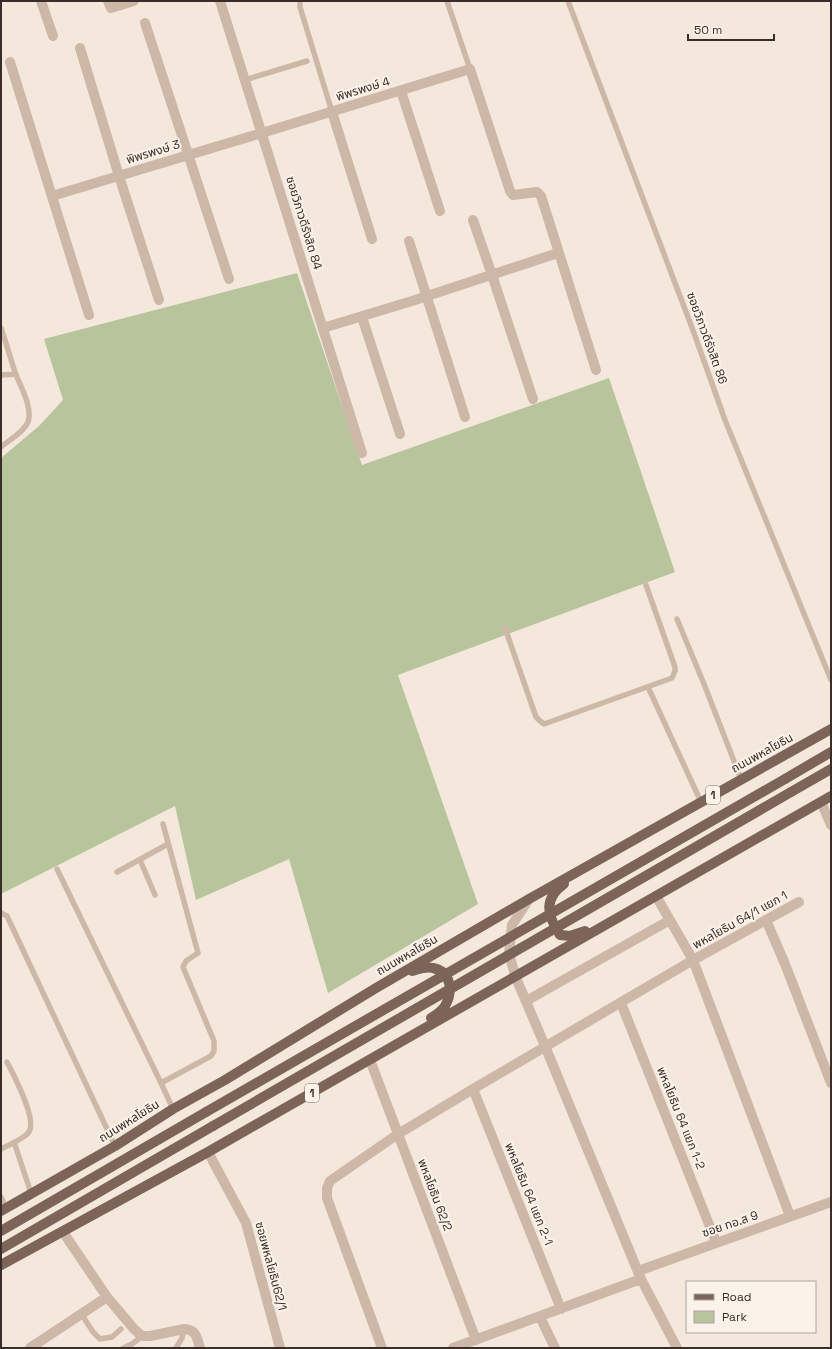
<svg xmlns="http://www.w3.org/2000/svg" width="832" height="1349" font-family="'Space Grotesk','Noto Sans Thai',sans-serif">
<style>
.green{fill:#b8c49c}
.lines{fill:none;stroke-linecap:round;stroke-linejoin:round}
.lane{stroke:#cdb8a8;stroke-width:5.5}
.street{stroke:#cdb8a8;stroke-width:10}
.primary{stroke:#7c6459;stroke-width:10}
.primary-bridge{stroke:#7c6459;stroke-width:10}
.labels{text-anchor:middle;stroke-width:4;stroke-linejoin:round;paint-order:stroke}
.shield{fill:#fbf3ea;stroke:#736863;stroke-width:1}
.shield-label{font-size:11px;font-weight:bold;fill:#392d29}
.street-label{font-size:12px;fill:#392d29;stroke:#fbf3ea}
</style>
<rect width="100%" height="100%" fill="#f4e8dd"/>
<!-- green -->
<path class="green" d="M 297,273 L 362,465 L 609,378 L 675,572 L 398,675 L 478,904 L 328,993 L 289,859 L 196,900 L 175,806 L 1,894 L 1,458 L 39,426 L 63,400 L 44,339 Z"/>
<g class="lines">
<!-- lane -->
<path class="lane" d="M 300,1 L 300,7 L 332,112
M 447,1 L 470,69
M 568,1 L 694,333 L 725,420 L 831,680
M 245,80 L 307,61
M 1,328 C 6,342 10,357 15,372 C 20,386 33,407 28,422 C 24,432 9,440 1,447
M 1,375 L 16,374
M 677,619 L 704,684 L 741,779
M 505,628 L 536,717 L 539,720 L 544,724 L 672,678 L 675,671 L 675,667 L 646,585
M 648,687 L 701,802
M 163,824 L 198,953 L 186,961 L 183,967 L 214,1041 L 214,1051 L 211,1056 L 161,1083 L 173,1109
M 140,860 L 155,895
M 57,869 L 161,1083
M 117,872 L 168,844
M 1,913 L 7,916 L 115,1146
M 14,1142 L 31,1193
M 1,1149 C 9,1145 23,1139 28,1133 C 39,1122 13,1074 7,1062
M 1,1197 L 6,1208
M 82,1315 L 93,1332 L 100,1339 L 112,1337 L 121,1329
M 123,1348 L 132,1344 L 142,1336
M 176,1348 L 182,1338 L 184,1329"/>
<!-- street -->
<path class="street" d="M 41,1 L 53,36
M 108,1 L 111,8 L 134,1
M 220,1 L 362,453
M 145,23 L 229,279
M 80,48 L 119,176 L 159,300
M 10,62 L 89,315
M 401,91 L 440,211
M 332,112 L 372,239
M 52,196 L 262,133 L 470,69 L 510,191 L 513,195 L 537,192 L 541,196 L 596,370
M 473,220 L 492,275 L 533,399
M 409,241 L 465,417
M 362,317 L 400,434
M 323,328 L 412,301 L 558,253
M 821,802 L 831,825
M 656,896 L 693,960 L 790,1216
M 529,899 L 512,925 L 509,954 L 516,978 L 545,1046 L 641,1279 L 677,1348
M 766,920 L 785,964 L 831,1083
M 526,1001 L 670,920
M 621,1003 L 716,1242
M 370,1060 L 476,1340
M 473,1089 L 561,1309
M 208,1152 L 246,1223 L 280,1348
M 63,1232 L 107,1297 L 134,1329 L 142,1336 L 150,1336 L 184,1329 C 196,1329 197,1338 200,1348
M 638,1271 L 831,1202
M 540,1317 L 555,1348
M 30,1348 L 107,1297
M 382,1348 L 327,1198 L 327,1188 L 330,1181 L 398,1134 L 473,1089 L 693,960 L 799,902
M 453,1348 L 641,1279"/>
<!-- primary -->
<path class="primary" d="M 785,779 L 831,752
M 791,792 L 831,769
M 564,884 C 543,899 547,915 560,935 L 570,936 L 585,931
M 412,971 C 419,969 426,966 433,968 C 452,972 453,992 445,1006 C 442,1011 436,1015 431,1018
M 1,1211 L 115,1146 L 173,1109 L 225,1080 L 376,988 L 529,899 L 831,729
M 1,1231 L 206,1112
M 1,1249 L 213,1126
M 1,1265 L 208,1152 L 831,796"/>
<!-- primary-bridge -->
<path class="primary-bridge" d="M 206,1112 L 785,779
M 213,1126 L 791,792"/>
</g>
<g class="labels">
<!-- shield labels -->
<g class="shield">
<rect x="706" y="786" width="14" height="18" rx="3"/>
<rect x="305" y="1084" width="14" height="18" rx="3"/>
</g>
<g class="shield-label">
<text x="713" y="799">1</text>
<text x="312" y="1097">1</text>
</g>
<!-- street labels -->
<g class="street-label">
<text transform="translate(363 89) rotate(-17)" y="4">พิพรพงษ์ 4</text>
<text transform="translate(153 152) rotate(-17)" y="4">พิพรพงษ์ 3</text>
<text transform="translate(304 223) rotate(73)" y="4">ซอยวิภาวดีรังสิต 84</text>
<text transform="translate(707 338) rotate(70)" y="4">ซอยวิภาวดีรังสิต 86</text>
<text transform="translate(762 753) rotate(-29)" y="4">ถนนพหลโยธิน</text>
<text transform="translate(740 920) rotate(-29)" y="4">พหลโยธิน 64/1 แยก 1</text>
<text transform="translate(407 955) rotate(-30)" y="4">ถนนพหลโยธิน</text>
<text transform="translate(681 1118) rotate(68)" y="4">พหลโยธิน 64 แยก 1-2</text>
<text transform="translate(129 1121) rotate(-32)" y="4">ถนนพหลโยธิน</text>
<text transform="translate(529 1194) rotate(68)" y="4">พหลโยธิน 64 แยก 2-1</text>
<text transform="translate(435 1195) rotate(69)" y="4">พหลโยธิน 62/2</text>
<text transform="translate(730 1224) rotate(-19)" y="4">ซอย ทอ.ส 9</text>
<text transform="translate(271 1266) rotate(75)" y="4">ซอยพหลโยธิน62/1</text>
</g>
</g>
<!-- border -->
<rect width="832" height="1349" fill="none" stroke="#392d29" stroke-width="4"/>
<!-- legend -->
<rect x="686" y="1281" width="130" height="52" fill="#fbf3ea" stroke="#ada49d"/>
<rect x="694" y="1294" width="20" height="6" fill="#7c6459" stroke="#ada49d"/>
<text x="722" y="1301" font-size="12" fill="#392d29">Road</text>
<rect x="694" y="1311" width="20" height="12" fill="#b8c49c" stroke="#ada49d"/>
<text x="722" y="1321" font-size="12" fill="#392d29">Park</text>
<!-- scale -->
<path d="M688 34v6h86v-6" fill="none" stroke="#392d29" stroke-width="2"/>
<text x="694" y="34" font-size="12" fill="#392d29" stroke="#fbf3ea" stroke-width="3" paint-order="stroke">50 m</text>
</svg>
